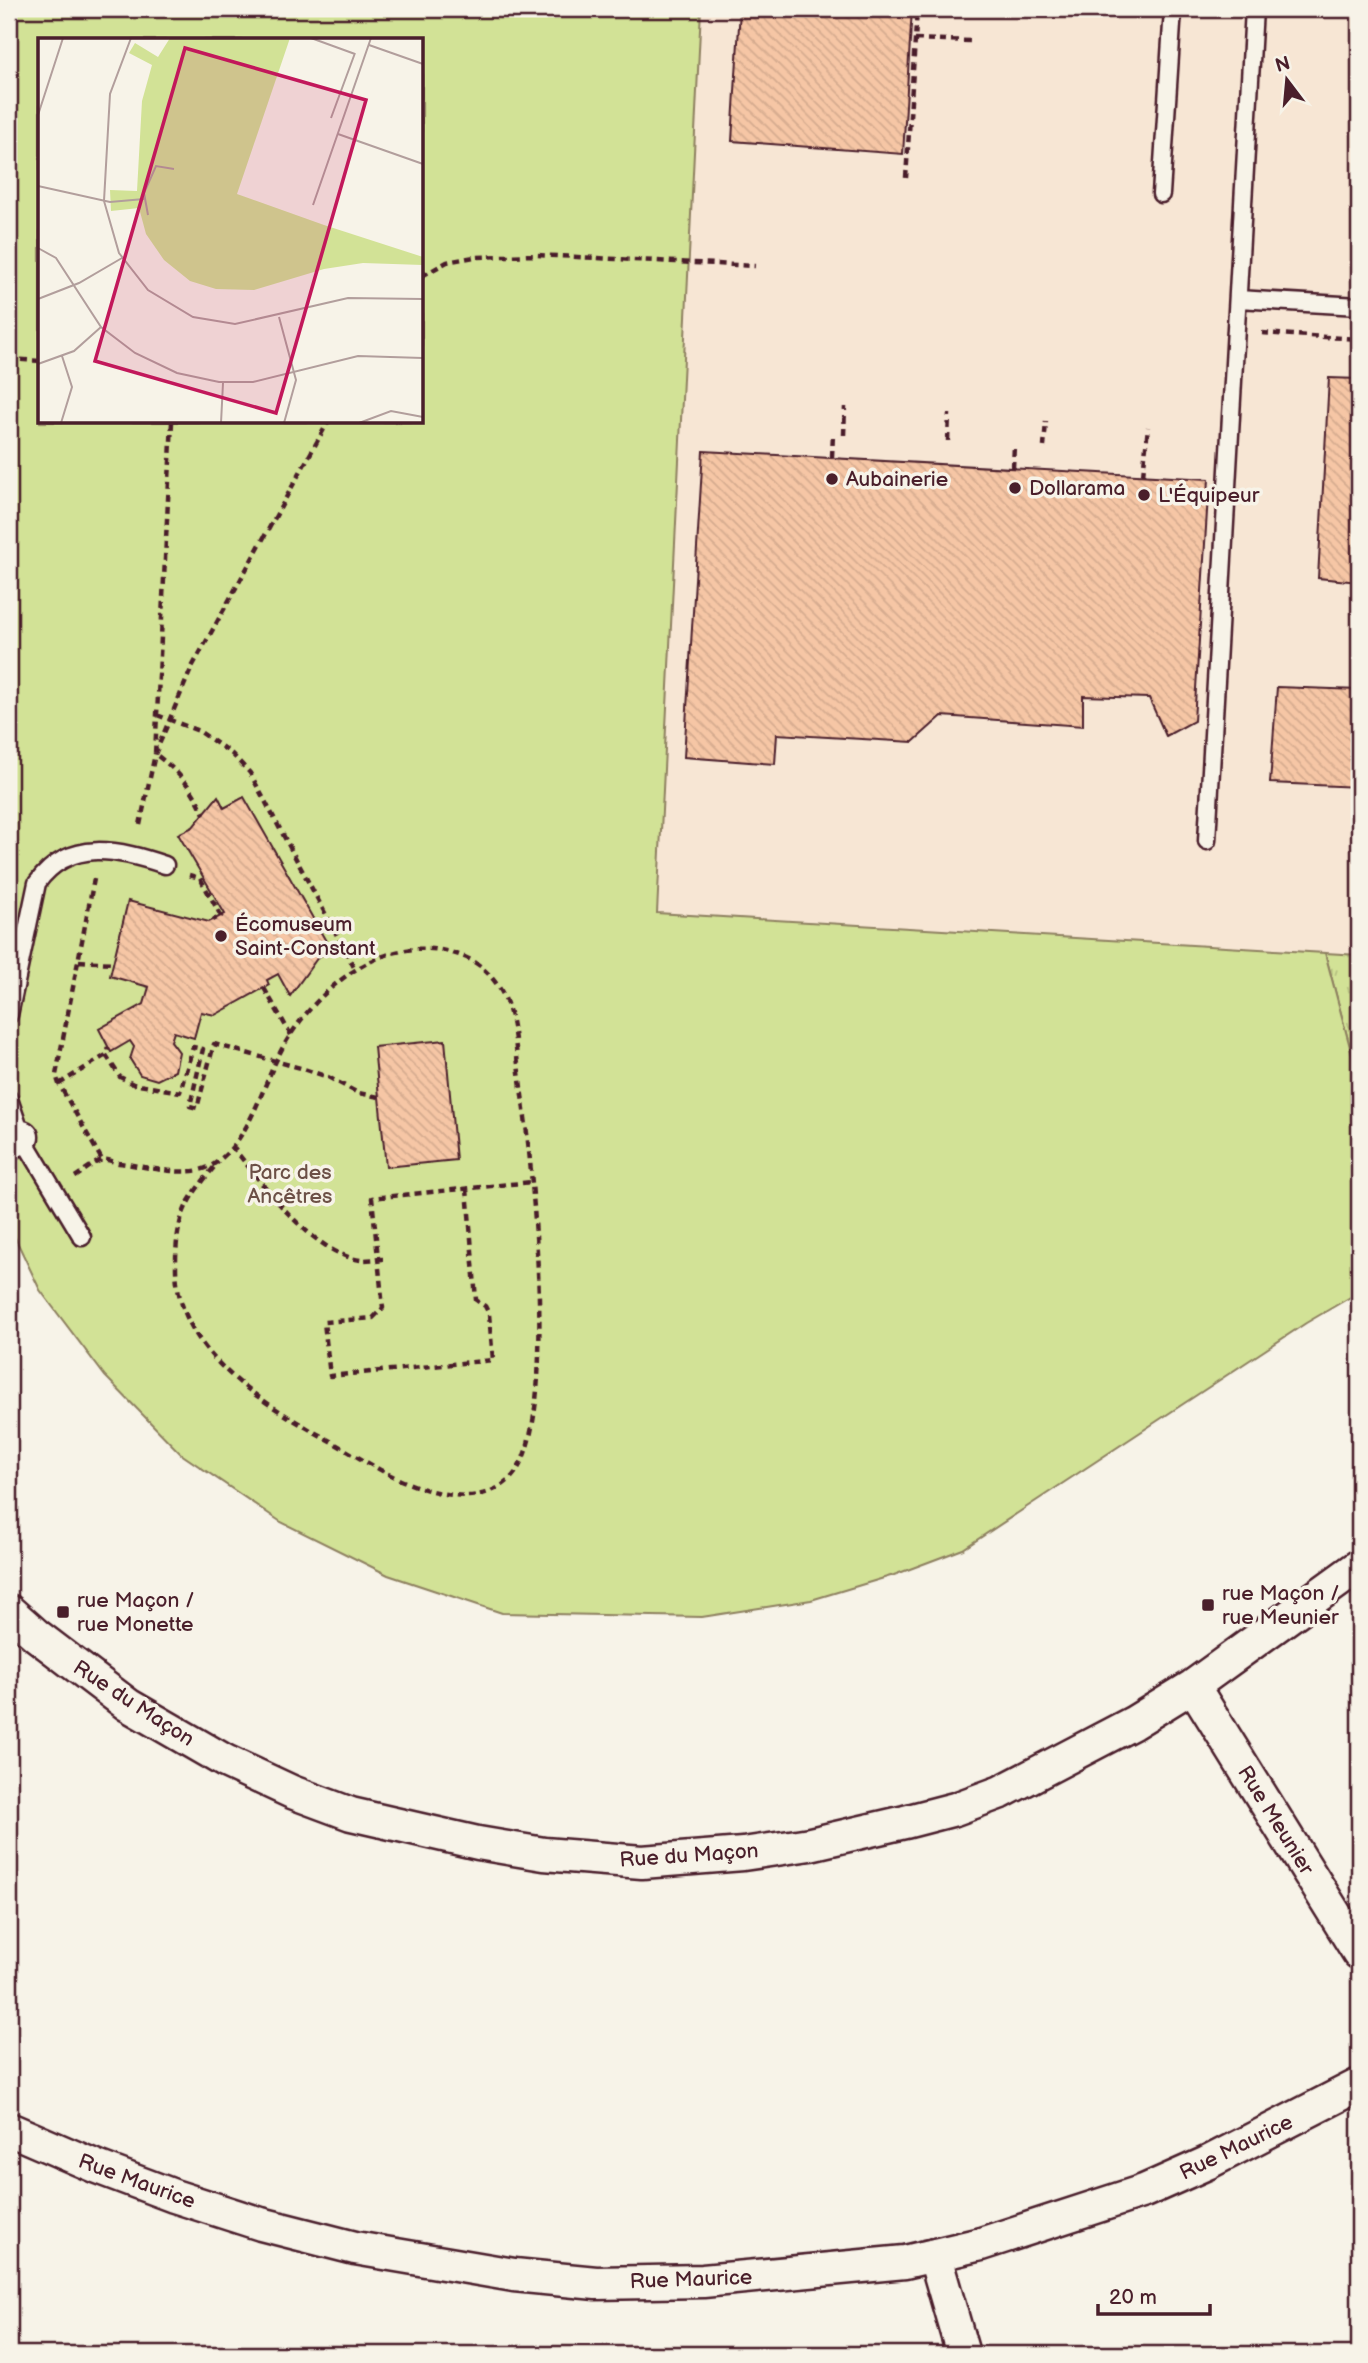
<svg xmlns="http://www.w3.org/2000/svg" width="1368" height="2363" font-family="'Balsamiq Sans',sans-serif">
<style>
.built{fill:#f7e6d4}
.grass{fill:url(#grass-tufts);stroke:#8e8060;stroke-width:2}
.park{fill:#d2e296;stroke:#8e8060;stroke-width:2;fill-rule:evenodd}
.building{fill:url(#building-back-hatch);stroke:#4a1f2b;stroke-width:2}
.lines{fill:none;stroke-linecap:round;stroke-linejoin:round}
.service-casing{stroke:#4a1f2b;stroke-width:21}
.minor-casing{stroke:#4a1f2b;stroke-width:37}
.path{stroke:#4a1f2b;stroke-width:4.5;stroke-dasharray:7 5;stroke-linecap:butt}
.service{stroke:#f7f3e8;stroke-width:16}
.minor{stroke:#f7f3e8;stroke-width:32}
.poi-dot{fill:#4a1f2b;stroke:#f7f3e8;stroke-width:2.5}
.labels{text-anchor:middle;stroke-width:7;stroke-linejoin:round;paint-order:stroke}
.poi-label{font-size:21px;fill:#4a1f2b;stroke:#f7f3e8;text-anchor:start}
.park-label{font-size:21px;fill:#6c5046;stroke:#f7f3e8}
.street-label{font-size:21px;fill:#4a1f2b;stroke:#f7f3e8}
.inset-road{fill:none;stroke:#b29e9c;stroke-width:2}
.view{fill:#c2185b;fill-opacity:0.15;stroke:#c2185b;stroke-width:3.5}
.inset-edge{fill:none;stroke:#4a1f2b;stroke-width:3.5}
</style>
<defs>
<pattern id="grass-tufts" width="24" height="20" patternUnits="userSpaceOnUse" patternTransform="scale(1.75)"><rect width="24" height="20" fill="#d2e296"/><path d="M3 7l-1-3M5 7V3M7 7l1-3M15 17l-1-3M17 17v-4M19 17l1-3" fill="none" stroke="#b6c181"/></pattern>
<pattern id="building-back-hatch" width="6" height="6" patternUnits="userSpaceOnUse" patternTransform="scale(1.75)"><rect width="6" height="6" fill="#f6c6a5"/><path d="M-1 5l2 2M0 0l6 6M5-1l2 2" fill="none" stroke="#d4aa8e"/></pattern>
</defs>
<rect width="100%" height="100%" fill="#f7f3e8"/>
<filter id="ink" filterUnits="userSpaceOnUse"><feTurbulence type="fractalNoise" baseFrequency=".0143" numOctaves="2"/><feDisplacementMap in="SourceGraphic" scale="14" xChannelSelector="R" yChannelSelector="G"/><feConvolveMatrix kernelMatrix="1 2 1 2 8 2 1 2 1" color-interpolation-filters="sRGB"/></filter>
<g filter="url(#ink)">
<!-- built -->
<path class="built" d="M 701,9 L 1359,9 L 1359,955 L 657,914 Z"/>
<!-- grass -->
<path class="grass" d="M 1325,953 L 1359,955 L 1359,1081 Z"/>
<!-- park -->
<path class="park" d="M 9,9 L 701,9 L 657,913 L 1325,953 L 1359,1081 L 1359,1292 L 1306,1323 L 963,1549 L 894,1575 L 811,1600 L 702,1617 L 502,1613 L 388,1575 L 281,1522 L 181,1454 L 105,1376 L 40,1290 L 9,1225 ZM 40,40 L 422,40 L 422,422 L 40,422 Z"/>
<!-- building -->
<path class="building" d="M 740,9 L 912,9 L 903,154 L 732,141 Z
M 1329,378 L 1359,379 L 1359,582 L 1318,578 Z
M 703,451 L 1209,479 L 1194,721 L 1166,736 L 1149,698 L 1083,696 L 1083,726 L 942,716 L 913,742 L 777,734 L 775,764 L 684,757 Z
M 1277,687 L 1359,690 L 1359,787 L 1270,783 Z
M 218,796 L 224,808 L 244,797 L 331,950 L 318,957 L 290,996 L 278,974 L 267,980 L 269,985 L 215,1015 L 201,1012 L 194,1038 L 174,1032 L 171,1041 L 179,1052 L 175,1071 L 157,1080 L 140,1075 L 130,1059 L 134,1047 L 130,1041 L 111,1052 L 99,1029 L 144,1004 L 149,987 L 110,976 L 128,901 L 209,922 L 225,914 L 178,834 L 193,827 Z
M 445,1040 L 456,1160 L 386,1167 L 374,1047 Z"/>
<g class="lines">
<!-- service casing -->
<g class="service-casing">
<path id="service" d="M 1161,194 L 1173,9
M 1238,299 L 1359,306
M 1207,841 L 1254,9
M 9,1015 L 37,883 C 70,837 120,850 165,865
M 9,1099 L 22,1137 L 82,1237"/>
</g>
<!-- minor casing -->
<g class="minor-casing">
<path id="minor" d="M 9,1143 L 22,1137
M 9,1611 L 36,1635 L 128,1705 L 225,1761 L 292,1792 L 351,1814 L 478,1843 L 544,1854 L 642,1862 L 743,1854 L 810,1844 L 905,1822 L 955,1809 L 1001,1792 L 1133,1723 L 1193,1686 L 1359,1566
M 1193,1686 L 1359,1953
M 9,2129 L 97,2167 L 174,2196 L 261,2224 L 355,2248 L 514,2275 L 596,2283 L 703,2281 L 905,2262 L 981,2244 L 1144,2191 L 1207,2163 L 1359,2085
M 935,2257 L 963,2354"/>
</g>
<!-- path -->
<path class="path" d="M 915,39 L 972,41
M 906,178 L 917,9
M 422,276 L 447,262 L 474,257 L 537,255 L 755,266
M 1262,333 L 1359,339
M 9,359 L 40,361
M 172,422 L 155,754 C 176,769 194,789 204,814
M 844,435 L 845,407
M 948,441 L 949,414
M 1044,447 L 1046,421
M 832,457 L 833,434
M 1013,468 L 1014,445
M 1143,475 L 1148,427
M 157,715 L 199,731 L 232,754 L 250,773 L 355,969
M 140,825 L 155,754 L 192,667 L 328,422
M 189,875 L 200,878 L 221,916 L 213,920
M 94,879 L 56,1075 L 59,1084 L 102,1160
M 79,961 L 113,963
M 264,988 L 291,1035
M 106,1055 L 120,1077 L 133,1084 L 180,1092 L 193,1047 L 203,1049 L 190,1106 L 197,1108 L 214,1044 L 304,1069 L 328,1077 L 358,1093 L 379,1097
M 59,1084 L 106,1055 L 108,1047
M 232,1146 C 261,1182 312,1254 361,1260 C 368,1260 376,1259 383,1259
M 75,1177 C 83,1172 94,1162 103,1160 C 108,1159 113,1162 119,1163 C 145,1166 191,1180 214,1164 C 251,1139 262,1085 283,1047 C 319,984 394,924 469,959 C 484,966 500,985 506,1001 C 514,1021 515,1043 518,1064 C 522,1097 527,1129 530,1161 C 536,1229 554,1419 515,1473 C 504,1488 484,1496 466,1496 C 413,1494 376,1467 332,1442 C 264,1404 174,1353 176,1263 C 176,1242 178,1220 189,1201 C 197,1187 209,1174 218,1162
M 467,1189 L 476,1300 L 485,1306 L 489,1314 L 493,1360 L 330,1376 L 324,1322 L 373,1318 L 383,1308 L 372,1198 L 531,1182"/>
<!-- service -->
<use href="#service" class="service"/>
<!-- minor -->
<use href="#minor" class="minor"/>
</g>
</g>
<!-- markers -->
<g class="poi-dot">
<circle cx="832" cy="479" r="7"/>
<circle cx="1015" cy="488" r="7"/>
<circle cx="1144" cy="495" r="7"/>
<circle cx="221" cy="936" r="7"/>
<rect x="1201" y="1598" width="14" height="14" rx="3.5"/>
<rect x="56" y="1605" width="14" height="14" rx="3.5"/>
</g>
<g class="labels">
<!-- poi labels -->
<g class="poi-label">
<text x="846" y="486">Aubainerie</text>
<text x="1029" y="495">Dollarama</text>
<text x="1158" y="502">L'Équipeur</text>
<text x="235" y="931">Écomuseum<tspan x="235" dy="24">Saint-Constant</tspan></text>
<text x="1222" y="1600">rue Maçon /<tspan x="1222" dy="24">rue Meunier</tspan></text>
<text x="77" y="1607">rue Maçon /<tspan x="77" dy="24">rue Monette</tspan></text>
</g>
<!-- park labels -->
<g class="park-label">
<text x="290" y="1179">Parc des<tspan x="290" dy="24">Ancêtres</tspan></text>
</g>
<!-- street labels -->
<g class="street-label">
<text transform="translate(134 1703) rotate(33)" y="7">Rue du Maçon</text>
<text transform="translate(1276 1820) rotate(58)" y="7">Rue Meunier</text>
<text transform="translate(689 1855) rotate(-4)" y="7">Rue du Maçon</text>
<text transform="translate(1236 2147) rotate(-26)" y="7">Rue Maurice</text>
<text transform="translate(137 2181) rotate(20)" y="7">Rue Maurice</text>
<text transform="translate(691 2279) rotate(-2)" y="7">Rue Maurice</text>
</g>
</g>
<!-- overview -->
<g transform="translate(38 38)">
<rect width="385" height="385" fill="#f7f3e8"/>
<path d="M 286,187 L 385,219 L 385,227 L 325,225 L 286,231 Z" fill="#d2e296"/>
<path d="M 132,0 L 252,0 L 199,156 L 286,187 L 286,231 L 216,252 L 178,251 L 152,243 L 126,222 L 108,196 L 101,170 L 73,173 L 72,152 L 99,153 L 104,63 L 114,27 L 91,15 L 97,5 L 120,19 Z" fill="#d2e296"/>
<path class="inset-road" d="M 93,0 L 72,56 L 66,163 L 81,215 L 110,252 L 155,279 L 197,286 L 310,260 L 385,261M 273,0 L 317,16M 331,7 L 385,26M 0,77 L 25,0M 293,80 L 317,15M 300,96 L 385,126M 0,148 L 72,164 L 106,161M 275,167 L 333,0M 110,177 L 106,155 L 118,128 L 136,131M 0,210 L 18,220 L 63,289 L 97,315 L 139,335 L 181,344 L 215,344 L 320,318 L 385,320M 0,261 L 41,245 L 84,220M 241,279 L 258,342 L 246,385M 0,326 L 36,313 L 63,289M 23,385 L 34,349 L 24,318M 183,385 L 185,345M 321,385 L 353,373 L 385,379"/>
<path class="view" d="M 147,10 L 328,62 L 238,375 L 57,323 Z"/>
<rect width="385" height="385" class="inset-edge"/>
</g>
<!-- margin -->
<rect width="1368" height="2363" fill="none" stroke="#f7f3e8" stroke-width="35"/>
<rect x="18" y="18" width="1333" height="2328" fill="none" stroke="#4a1f2b" stroke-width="2.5" filter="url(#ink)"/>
<!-- north arrow -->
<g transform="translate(1287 80) rotate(344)" stroke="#f7f3e8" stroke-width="5" paint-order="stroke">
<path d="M0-5L12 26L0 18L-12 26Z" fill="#4a1f2b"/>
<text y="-10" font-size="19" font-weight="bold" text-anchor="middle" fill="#4a1f2b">N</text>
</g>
<!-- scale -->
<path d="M1098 2304v10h112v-10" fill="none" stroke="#4a1f2b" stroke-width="3.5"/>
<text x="1109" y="2304" font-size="21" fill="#4a1f2b" stroke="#f7f3e8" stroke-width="5" paint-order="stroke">20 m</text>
</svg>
